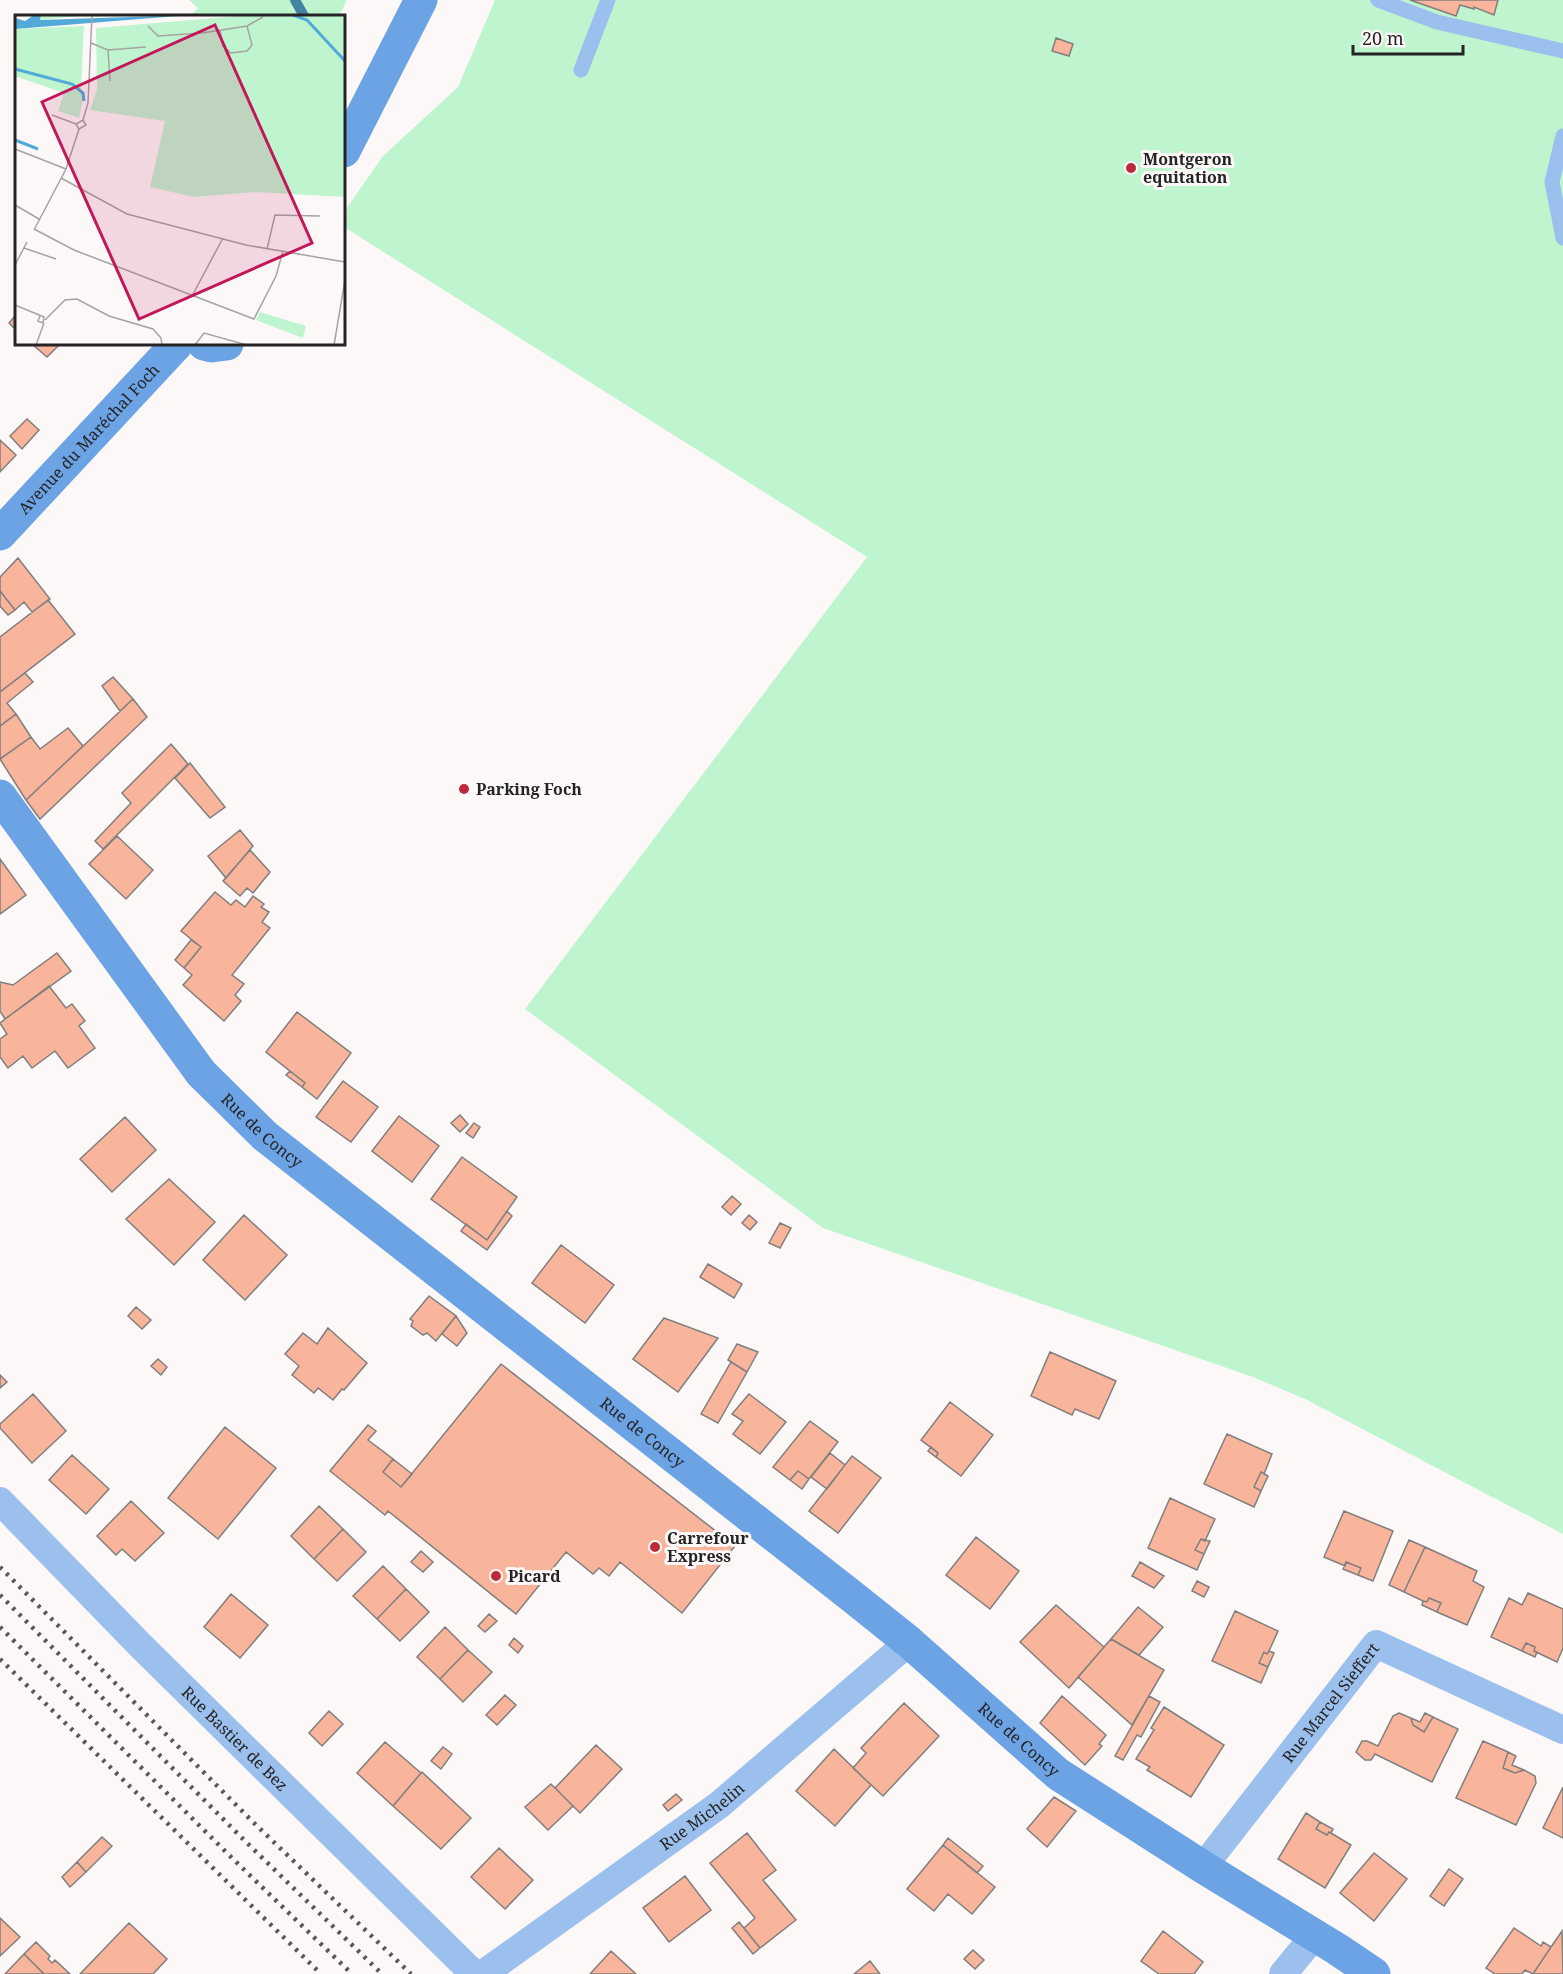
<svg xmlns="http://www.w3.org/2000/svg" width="1563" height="1974" font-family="'Noto Serif',serif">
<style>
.green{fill:#bef5cf}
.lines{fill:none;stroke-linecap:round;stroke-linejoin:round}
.stream{stroke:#4482a2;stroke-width:10}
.building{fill:#f9b59c;stroke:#817e7d;stroke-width:1.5}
.lane{stroke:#9bc0ed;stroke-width:15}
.street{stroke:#9bc0ed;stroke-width:28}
.secondary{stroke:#6ba3e5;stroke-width:33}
.rail{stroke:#5a5757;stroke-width:4.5;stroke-dasharray:3 6;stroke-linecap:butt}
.poi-dot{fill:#bb2a3b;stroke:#fcf8f7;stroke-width:2}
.labels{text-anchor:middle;stroke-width:6;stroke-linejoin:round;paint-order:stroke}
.poi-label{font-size:16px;font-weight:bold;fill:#252323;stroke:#fcf8f7;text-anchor:start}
.street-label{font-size:16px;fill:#252323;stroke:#fcf8f7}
.inset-river{fill:none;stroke:#52aad8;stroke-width:3}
.inset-road{fill:none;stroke:#a6a3a2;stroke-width:1.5}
.view{fill:#c2185b;fill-opacity:0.15;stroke:#c2185b;stroke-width:3}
.inset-edge{fill:none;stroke:#252323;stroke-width:3}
</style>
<rect width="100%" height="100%" fill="#fcf8f7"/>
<!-- green -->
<path class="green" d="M 189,0 L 347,0 L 339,16 L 190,16 L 198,8 Z
M 495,0 L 1563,0 L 1563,1534 L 1307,1400 L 1253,1377 L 823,1228 L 525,1009 L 867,557 L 344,227 L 344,212 L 383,156 L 458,87 Z"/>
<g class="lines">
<!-- stream -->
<path class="stream" d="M 295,0 L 304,16"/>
</g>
<!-- building -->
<path class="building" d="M 1410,0 L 1498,0 L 1494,15 L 1474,7 L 1474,9 L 1460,5 L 1456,16 Z
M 1056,38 L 1073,44 L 1069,56 L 1052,51 Z
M 16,315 L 16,330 L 9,323 Z
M 35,344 L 55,344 L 58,346 L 47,357 L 33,345 Z
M 27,419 L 39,430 L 22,449 L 10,436 Z
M 0,440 L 16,455 L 0,472 Z
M 18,558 L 50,599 L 32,612 L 24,602 L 15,610 L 0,591 L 0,577 Z
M 0,591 L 15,610 L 8,615 L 0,606 Z
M 48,600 L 75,634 L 0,692 L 0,637 Z
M 25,673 L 33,682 L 7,703 L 16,714 L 0,726 L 0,692 Z
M 113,677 L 133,699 L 120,711 L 102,686 Z
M 133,699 L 147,717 L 40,819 L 26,800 Z
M 16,714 L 31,737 L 0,759 L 0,726 Z
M 68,728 L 83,746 L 26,800 L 0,759 L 31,737 L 40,749 Z
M 171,744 L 188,764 L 103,849 L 95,841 L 131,803 L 122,793 Z
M 190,763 L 225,807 L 210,818 L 175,778 Z
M 240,830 L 253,846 L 226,878 L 208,856 Z
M 117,836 L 153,870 L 126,899 L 89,864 Z
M 250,850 L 270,872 L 253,893 L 247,888 L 240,896 L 223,881 Z
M 0,859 L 26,895 L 0,914 Z
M 215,892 L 231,905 L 236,900 L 245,907 L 253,896 L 264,904 L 261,907 L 269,912 L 262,922 L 270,928 L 232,975 L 244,984 L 235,995 L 241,1001 L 224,1021 L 183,985 L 192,975 L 184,968 L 201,947 L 181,931 Z
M 191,940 L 201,947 L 184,968 L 175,960 Z
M 57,953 L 71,971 L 5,1019 L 0,1011 L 0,982 L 13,985 Z
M 49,986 L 66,1008 L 72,1004 L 85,1021 L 79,1026 L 95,1048 L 68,1068 L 55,1051 L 32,1068 L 23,1056 L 8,1068 L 0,1057 L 0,1039 L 7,1034 L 0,1023 Z
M 297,1012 L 351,1053 L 317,1099 L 302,1087 L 305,1083 L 266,1052 Z
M 290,1071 L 305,1083 L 302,1087 L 286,1075 Z
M 343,1081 L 378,1107 L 351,1142 L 316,1117 Z
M 460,1115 L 468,1124 L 460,1132 L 451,1123 Z
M 399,1116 L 439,1146 L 412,1182 L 372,1151 Z
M 125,1117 L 156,1150 L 112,1192 L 80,1159 Z
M 474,1123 L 480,1127 L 473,1138 L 466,1133 Z
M 462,1157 L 517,1197 L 487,1240 L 431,1199 Z
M 169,1179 L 215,1222 L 174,1265 L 126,1219 Z
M 732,1196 L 741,1204 L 731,1215 L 722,1207 Z
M 507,1211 L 512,1216 L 487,1250 L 461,1231 L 466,1224 L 487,1240 Z
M 244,1215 L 287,1255 L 245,1300 L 203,1260 Z
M 749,1215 L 757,1222 L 750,1230 L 742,1223 Z
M 780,1223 L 791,1228 L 780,1248 L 769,1243 Z
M 561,1245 L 614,1285 L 585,1323 L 532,1283 Z
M 708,1264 L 742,1284 L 734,1298 L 700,1277 Z
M 429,1296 L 456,1316 L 436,1341 L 427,1333 L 423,1335 L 411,1326 L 413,1321 L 410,1319 Z
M 136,1307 L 151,1320 L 142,1329 L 128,1316 Z
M 456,1316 L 467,1333 L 457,1346 L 442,1334 Z
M 664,1318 L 718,1338 L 678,1392 L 633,1359 Z
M 328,1328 L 367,1363 L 344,1390 L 342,1389 L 333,1400 L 318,1388 L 314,1393 L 292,1375 L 299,1366 L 285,1354 L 303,1333 L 317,1344 Z
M 737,1344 L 758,1352 L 747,1372 L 728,1360 Z
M 1050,1352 L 1116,1381 L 1099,1419 L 1075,1409 L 1072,1415 L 1031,1396 Z
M 158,1359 L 167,1367 L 161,1375 L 151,1366 Z
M 731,1362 L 747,1372 L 718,1423 L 701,1414 Z
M 501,1364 L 735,1546 L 682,1613 L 620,1562 L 609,1576 L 599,1568 L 593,1574 L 566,1552 L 516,1614 L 388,1511 L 385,1515 L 330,1471 L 368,1425 L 376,1431 L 368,1440 L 393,1459 L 383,1472 L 401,1487 Z
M 0,1375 L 7,1382 L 0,1388 Z
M 33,1394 L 66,1431 L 32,1463 L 0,1428 L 0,1424 Z
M 749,1394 L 786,1422 L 760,1454 L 733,1434 L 743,1421 L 732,1414 Z
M 950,1402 L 993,1435 L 961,1476 L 936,1457 L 938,1453 L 921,1440 Z
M 810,1421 L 838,1442 L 809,1479 L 798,1471 L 790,1480 L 773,1467 Z
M 225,1427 L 276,1468 L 218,1539 L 168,1498 Z
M 1227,1434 L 1272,1454 L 1264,1474 L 1261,1472 L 1254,1487 L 1261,1491 L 1254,1507 L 1204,1484 Z
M 931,1447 L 938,1453 L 936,1457 L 928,1451 Z
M 830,1453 L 845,1465 L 827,1489 L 811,1477 Z
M 72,1455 L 109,1489 L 86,1514 L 49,1480 Z
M 852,1456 L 881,1478 L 838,1533 L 809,1511 Z
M 393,1459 L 412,1474 L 401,1487 L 383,1472 Z
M 798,1471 L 809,1479 L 802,1489 L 790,1480 Z
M 1261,1472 L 1268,1476 L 1261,1491 L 1254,1487 Z
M 1170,1498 L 1215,1519 L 1205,1541 L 1201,1539 L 1195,1550 L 1204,1554 L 1197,1570 L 1148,1548 Z
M 131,1501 L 164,1533 L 135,1561 L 122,1549 L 116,1555 L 97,1536 Z
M 319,1506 L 343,1529 L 314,1559 L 291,1536 Z
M 1344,1511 L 1393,1531 L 1373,1581 L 1358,1575 L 1361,1568 L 1346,1562 L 1345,1566 L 1324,1557 Z
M 343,1529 L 366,1552 L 337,1581 L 314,1559 Z
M 976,1537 L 1019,1571 L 990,1609 L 946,1575 Z
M 1201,1539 L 1210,1541 L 1204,1554 L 1195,1550 Z
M 1409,1540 L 1425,1547 L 1404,1592 L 1389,1585 Z
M 1425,1547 L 1477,1571 L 1473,1581 L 1484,1587 L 1467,1625 L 1437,1612 L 1441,1603 L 1429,1598 L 1427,1602 L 1423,1601 L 1404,1592 Z
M 421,1551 L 433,1562 L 423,1572 L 411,1562 Z
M 1140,1562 L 1164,1576 L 1154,1588 L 1132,1576 Z
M 1346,1562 L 1361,1568 L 1358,1575 L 1343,1569 Z
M 383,1566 L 406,1589 L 377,1619 L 353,1596 Z
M 1197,1581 L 1209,1587 L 1204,1597 L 1192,1591 Z
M 406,1589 L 429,1612 L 400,1641 L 377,1619 Z
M 1528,1593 L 1563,1609 L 1563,1648 L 1557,1662 L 1534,1651 L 1535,1647 L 1526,1643 L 1522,1651 L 1491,1637 L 1509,1598 L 1522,1605 Z
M 231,1594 L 268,1625 L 240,1658 L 204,1627 Z
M 1429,1598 L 1441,1603 L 1437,1612 L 1422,1605 L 1423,1601 L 1427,1602 Z
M 1056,1605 L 1104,1647 L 1069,1688 L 1020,1642 Z
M 1138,1607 L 1163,1627 L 1139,1655 L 1111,1639 Z
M 1235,1611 L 1278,1631 L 1269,1651 L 1267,1654 L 1264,1652 L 1259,1663 L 1268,1667 L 1261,1683 L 1212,1661 Z
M 489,1614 L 497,1621 L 485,1632 L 478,1626 Z
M 445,1627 L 468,1650 L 440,1679 L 417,1657 Z
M 514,1638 L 523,1646 L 518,1653 L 509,1645 Z
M 1111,1639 L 1164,1670 L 1132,1725 L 1078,1677 Z
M 1526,1643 L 1535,1647 L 1534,1651 L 1537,1652 L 1535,1657 L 1522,1651 Z
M 468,1650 L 492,1672 L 463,1702 L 440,1679 Z
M 1269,1651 L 1274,1653 L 1268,1667 L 1259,1663 L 1264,1652 L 1267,1654 Z
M 505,1695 L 516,1705 L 497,1725 L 486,1715 Z
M 1062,1696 L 1106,1735 L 1099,1744 L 1102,1746 L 1085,1765 L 1040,1723 Z
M 1149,1696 L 1160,1702 L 1141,1737 L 1137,1735 L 1123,1760 L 1115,1756 Z
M 904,1703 L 939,1736 L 883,1796 L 853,1768 L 866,1753 L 861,1748 Z
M 1164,1707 L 1224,1745 L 1191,1797 L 1147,1770 L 1150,1767 L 1136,1759 L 1154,1730 L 1151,1728 Z
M 329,1711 L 343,1724 L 322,1746 L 309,1733 Z
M 1399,1713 L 1411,1718 L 1413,1725 L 1424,1732 L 1433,1717 L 1458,1729 L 1432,1782 L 1375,1754 L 1371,1760 L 1365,1760 L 1356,1752 L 1362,1741 L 1367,1741 L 1378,1746 L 1393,1716 Z
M 1425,1713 L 1433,1717 L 1424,1732 L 1413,1725 L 1411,1718 L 1420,1722 Z
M 1483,1741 L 1508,1752 L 1503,1768 L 1515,1773 L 1524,1770 L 1535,1776 L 1536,1783 L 1516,1825 L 1456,1798 Z
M 385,1742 L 421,1773 L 393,1806 L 357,1773 Z
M 596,1745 L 622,1769 L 580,1813 L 555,1788 Z
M 443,1747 L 452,1754 L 441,1769 L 431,1761 Z
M 834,1749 L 871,1785 L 835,1826 L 796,1791 Z
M 1508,1752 L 1516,1756 L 1512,1765 L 1524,1770 L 1515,1773 L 1503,1768 Z
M 422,1772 L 471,1818 L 441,1849 L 393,1806 Z
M 551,1784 L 573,1806 L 548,1830 L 525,1807 Z
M 1563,1787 L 1563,1838 L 1543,1828 Z
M 676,1794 L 682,1800 L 668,1811 L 663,1805 Z
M 1054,1797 L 1076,1811 L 1047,1847 L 1027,1829 Z
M 1306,1813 L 1320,1822 L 1316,1829 L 1327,1835 L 1329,1832 L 1331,1833 L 1351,1845 L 1325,1888 L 1278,1859 Z
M 1320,1822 L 1333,1829 L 1331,1833 L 1329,1832 L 1327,1835 L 1316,1829 Z
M 747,1833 L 776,1870 L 763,1880 L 796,1920 L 760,1948 L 744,1928 L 755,1918 L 710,1863 Z
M 102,1837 L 112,1846 L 86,1872 L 77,1862 Z
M 948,1838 L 983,1866 L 977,1873 L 943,1845 Z
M 943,1845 L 995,1887 L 972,1914 L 948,1894 L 934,1911 L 907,1889 Z
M 499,1848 L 533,1880 L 505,1909 L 471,1877 Z
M 1374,1853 L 1407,1879 L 1374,1921 L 1340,1893 Z
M 77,1862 L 86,1872 L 70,1887 L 62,1877 Z
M 1449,1869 L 1463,1879 L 1444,1906 L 1430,1896 Z
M 685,1876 L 711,1910 L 669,1942 L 643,1908 Z
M 0,1918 L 20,1937 L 0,1956 Z
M 739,1922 L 760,1948 L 753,1954 L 732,1928 Z
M 129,1923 L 167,1959 L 153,1974 L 80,1974 Z
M 1514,1928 L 1541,1946 L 1543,1942 L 1551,1947 L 1533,1974 L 1525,1970 L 1522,1974 L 1495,1974 L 1486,1968 Z
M 1163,1931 L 1203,1962 L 1194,1974 L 1159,1974 L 1141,1961 Z
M 1562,1931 L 1563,1974 L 1533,1974 L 1551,1947 Z
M 36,1942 L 50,1956 L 48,1959 L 52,1963 L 55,1960 L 70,1974 L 44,1974 L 24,1954 Z
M 973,1950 L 984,1960 L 975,1969 L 964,1959 Z
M 611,1951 L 636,1974 L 590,1974 Z
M 24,1954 L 44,1974 L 5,1974 Z
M 870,1961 L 880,1974 L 854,1974 Z"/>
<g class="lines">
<!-- lane -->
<path class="lane" d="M 1378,0 L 1437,22 L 1563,51
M 581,70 L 608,0
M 1563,136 L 1552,182 L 1563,238"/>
<!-- street -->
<g class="street">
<path id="s1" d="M 0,1501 L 141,1646 L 474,1974"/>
<path id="s2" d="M 1203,1867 L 1376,1644 L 1563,1730"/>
<path id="s3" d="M 483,1974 L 719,1805 L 909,1642"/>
<path d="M 1283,1974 L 1315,1935"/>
</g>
<!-- secondary -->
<g class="secondary">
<path d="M 344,151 L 421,0"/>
<path d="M 204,344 L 212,346 L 227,344"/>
<path id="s4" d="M 0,534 L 177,344"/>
<path id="s5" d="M 0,796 L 201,1073 L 265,1136 L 854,1598 L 909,1642 L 1058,1774 L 1203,1867 L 1337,1949 L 1374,1974"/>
</g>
<!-- rail -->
<path class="rail" d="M 0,1567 L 253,1822 L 411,1974
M 0,1595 L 245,1841 L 382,1974
M 0,1627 L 233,1859 L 352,1974
M 0,1659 L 321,1974"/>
</g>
<!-- markers -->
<g class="poi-dot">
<circle cx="1131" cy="168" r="6"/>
<circle cx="464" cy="789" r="6"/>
<circle cx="655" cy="1547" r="6"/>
<circle cx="496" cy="1576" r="6"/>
</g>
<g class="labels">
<!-- poi labels -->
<g class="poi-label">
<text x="1143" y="165">Montgeron<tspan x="1143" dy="18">equitation</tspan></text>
<text x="476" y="795">Parking Foch</text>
<text x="667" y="1544">Carrefour<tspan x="667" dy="18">Express</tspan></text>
<text x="508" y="1582">Picard</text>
</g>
<!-- street labels -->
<g class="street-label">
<text dy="6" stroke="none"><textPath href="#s4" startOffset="130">Avenue du Maréchal Foch</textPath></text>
<text dy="6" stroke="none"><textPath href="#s5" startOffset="426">Rue de Concy</textPath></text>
<text dy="6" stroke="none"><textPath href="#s5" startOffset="912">Rue de Concy</textPath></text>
<text dy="6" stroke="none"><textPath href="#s2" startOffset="208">Rue Marcel Sieffert</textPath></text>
<text dy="6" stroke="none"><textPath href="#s1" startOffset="334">Rue Bastier de Bez</textPath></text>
<text dy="6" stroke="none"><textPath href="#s5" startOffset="1398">Rue de Concy</textPath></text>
<text dy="6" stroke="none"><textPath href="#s3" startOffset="270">Rue Michelin</textPath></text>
</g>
</g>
<!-- overview -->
<g transform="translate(15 15)">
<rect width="330" height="330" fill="#fcf8f7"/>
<path d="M 24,0 L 73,0 L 25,5 ZM 236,0 L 330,0 L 330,182 L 240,177 L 179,182 L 135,172 L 150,106 L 75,95 L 82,74 L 81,13 ZM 69,11 L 66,74 L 69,78 L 64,103 L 43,96 L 49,78 L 0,61 L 0,14 ZM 245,297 L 291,311 L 288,323 L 241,305 Z" fill="#bef5cf"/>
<path d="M 19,0 L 26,0 L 25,5 L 175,0 L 0,14 L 0,3 L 10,6 Z" fill="#52aad8"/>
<path class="inset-river" d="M 278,0 L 292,5 L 330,46M 0,54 L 57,69 L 68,78 L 69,86M 0,125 L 23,134"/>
<path class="inset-road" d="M 133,11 L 143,21 L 187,18 L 232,11 L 248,2M 205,15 L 208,31 L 216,38 L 232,36 L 237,30 L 232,11M 76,28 L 93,35 L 131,32M 93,35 L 95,66M 37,100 L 61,109M 68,105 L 73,88 L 77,0M 0,134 L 51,154M 46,163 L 112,199 L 231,230 L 330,247M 0,190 L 24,204M 19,214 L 59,235 L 239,304 L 261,261 L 268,236M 19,215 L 51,154 L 64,114 L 61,109 L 68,105 L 71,110 L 64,114M 9,233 L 41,244M 252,234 L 260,200 L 305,201M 0,250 L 12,227M 177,281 L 208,223M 0,290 L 29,302 L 28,308 L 23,306 L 25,301M 30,305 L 50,285 L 62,284 L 94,301 L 138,314 L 146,323 L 147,330M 21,330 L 29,308M 180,330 L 189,318 L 232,330M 319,330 L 330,265"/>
<path class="view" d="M 200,10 L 297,228 L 124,304 L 27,87 Z"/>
<rect width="330" height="330" class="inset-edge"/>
</g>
<!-- scale -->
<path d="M1353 45v9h110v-9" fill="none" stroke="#252323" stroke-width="3"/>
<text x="1362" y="45" font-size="18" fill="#252323" stroke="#fcf8f7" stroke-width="4.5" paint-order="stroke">20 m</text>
</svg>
